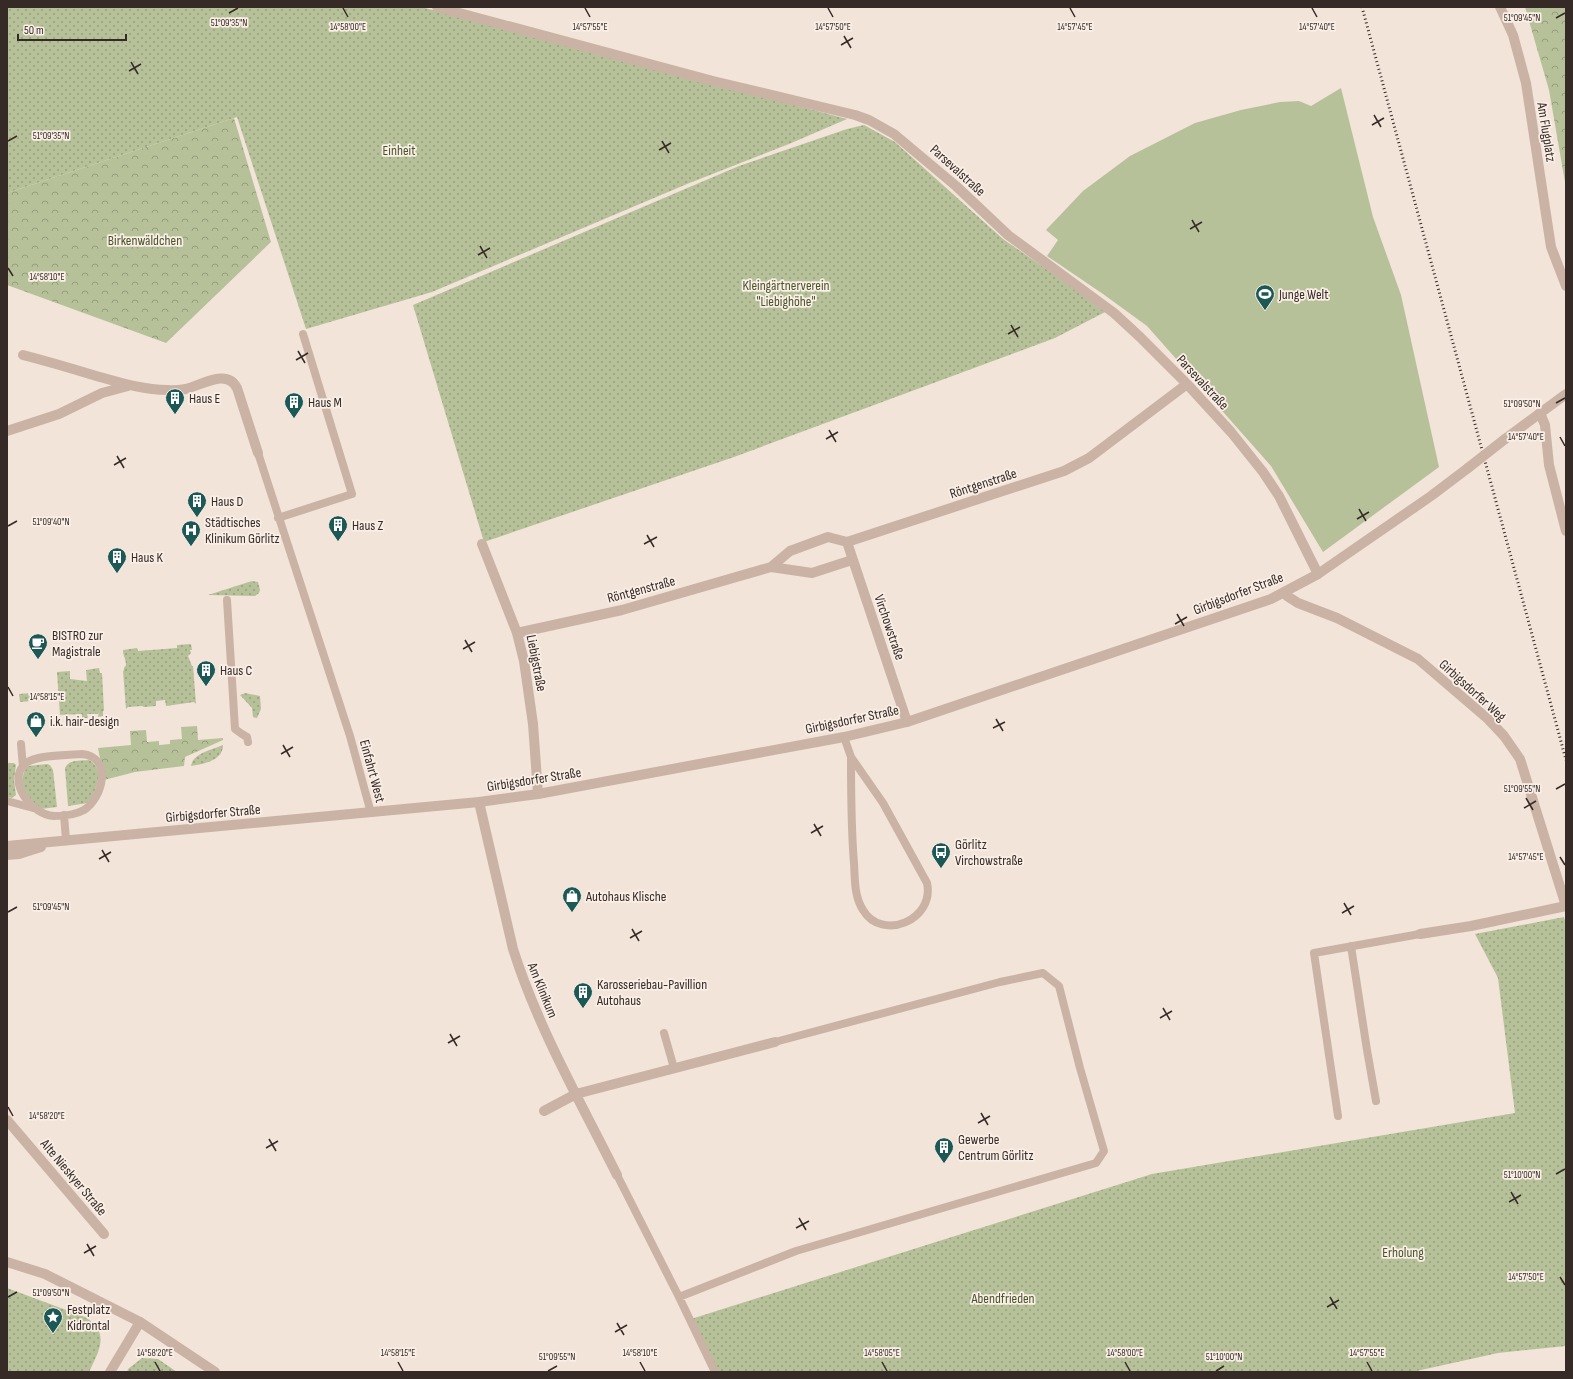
<svg xmlns="http://www.w3.org/2000/svg" width="1573" height="1379" font-family="'Sofia Sans Condensed',sans-serif">
<style>
.grass{fill:url(#grass-dots)}
.forest{fill:url(#forest-crowns)}
.park{fill:#b7c199}
.lines{fill:none;stroke-linecap:round;stroke-linejoin:round}
.service{stroke:#cab3a5;stroke-width:8}
.minor{stroke:#cab3a5;stroke-width:10}
.tertiary{stroke:#cab3a5;stroke-width:10}
.rail{stroke:#362a27;stroke-width:3;stroke-dasharray:1 3;stroke-linecap:butt}
.tertiary-bridge{stroke:#cab3a5;stroke-width:10}
.ticks{fill:none;stroke:#362a27;stroke-width:1.5}
.labels{text-anchor:middle;stroke-width:3.5;stroke-linejoin:round;paint-order:stroke}
.street-label{font-size:14px;fill:#362a27;stroke:#f9efe6}
.park-label{font-size:14px;fill:#49542a;stroke:#f9efe6}
.poi-label{font-size:14px;fill:#362a27;stroke:#f9efe6;text-anchor:start}
.ticks-label{font-size:10px;text-anchor:middle;fill:#362a27;stroke:#f9efe6;stroke-width:3.5;stroke-linejoin:round;paint-order:stroke}
</style>
<defs>
<pattern id="grass-dots" width="8" height="8" patternUnits="userSpaceOnUse"><rect width="8" height="8" fill="#b7c199"/><path d="M2 2h.1M6 6h.1" fill="none" stroke="#969d7d" stroke-width="1.8" stroke-linecap="round"/></pattern>
<pattern id="forest-crowns" width="20" height="18" patternUnits="userSpaceOnUse"><rect width="20" height="18" fill="#b7c199"/><path d="M2 6a3 3 0 1 1 6 0M12 15a3 3 0 1 1 6 0" fill="none" stroke="#969d7d"/></pattern>
</defs>
<rect width="100%" height="100%" fill="#f2e4d9"/>
<!-- grass -->
<path class="grass" d="M 7,7 L 421,7 L 529,34 L 847,119 L 789,144 L 687,184 L 432,292 L 306,329 L 237,117 L 7,193 Z
M 864,125 L 895,142 L 1003,239 L 1107,311 L 1055,338 L 734,457 L 484,542 L 413,305 L 739,166 L 847,129 Z
M 252,581 L 258,582 L 260,590 L 259,593 L 255,596 L 208,595 Z
M 191,644 L 192,650 L 190,650 L 191,653 L 188,656 L 192,666 L 193,666 L 196,704 L 194,702 L 166,706 L 165,700 L 156,701 L 156,706 L 144,707 L 142,706 L 128,707 L 126,709 L 123,671 L 124,670 L 124,668 L 126,665 C 126,659 123,656 123,650 L 137,648 L 138,651 L 177,648 L 177,645 Z
M 99,668 L 100,673 L 102,673 L 104,711 L 103,711 L 103,716 L 98,717 L 99,713 L 97,714 L 87,714 L 88,718 L 82,718 L 82,714 L 60,715 L 57,672 L 70,671 L 70,679 L 87,681 L 86,670 Z
M 43,692 L 44,700 L 20,702 L 19,694 Z
M 245,693 L 260,696 L 261,709 L 257,718 L 253,717 L 252,708 L 240,695 Z
M 223,745 C 223,761 203,764 191,766 C 193,753 212,750 223,745 Z
M 89,760 C 106,769 96,791 88,803 L 68,806 L 65,768 C 69,759 80,761 89,760 Z
M 7,763 L 14,763 L 16,765 L 14,780 L 16,795 L 12,798 L 7,797 Z
M 47,764 L 50,765 L 53,770 L 57,807 L 41,809 L 38,808 L 23,790 L 22,779 L 25,769 L 28,766 Z
M 1564,917 L 1566,924 L 1566,1346 L 1498,1353 L 1412,1372 L 716,1372 L 691,1319 L 1152,1174 L 1515,1113 L 1498,978 L 1475,934 Z
M 7,1288 L 85,1317 C 110,1333 100,1349 89,1372 L 7,1372 Z
M 142,1358 L 158,1359 L 177,1372 L 127,1372 L 128,1369 Z"/>
<!-- forest -->
<path class="forest" d="M 1525,7 L 1566,7 L 1566,188 L 1549,90 Z
M 234,118 L 271,242 L 166,343 L 7,285 L 7,193 Z
M 197,726 L 198,740 L 223,738 L 223,740 L 185,757 L 184,766 L 135,772 L 104,780 L 98,748 L 131,745 L 130,731 L 146,730 L 147,742 L 159,741 L 159,745 L 170,744 L 170,740 L 182,739 L 181,727 Z"/>
<!-- park -->
<path class="park" d="M 1341,88 L 1373,217 L 1401,295 L 1439,467 L 1323,552 L 1271,466 L 1147,326 L 1103,294 L 1047,256 L 1058,240 L 1046,230 L 1083,191 L 1130,156 L 1195,123 L 1241,110 L 1280,102 L 1299,101 L 1311,106 Z"/>
<g class="lines">
<!-- service -->
<path class="service" d="M 258,453 L 350,736 L 371,813
M 278,518 L 352,494 L 303,334
M 227,600 L 235,729 L 242,734 L 247,737 L 248,742
M 844,737 L 851,757 L 883,803 L 927,883 C 935,920 882,942 863,910 C 854,896 855,879 854,863 C 851,828 851,793 851,757
M 21,744 L 23,767
M 82,754 C 113,757 103,798 84,810 C 75,815 64,816 54,816 C 32,815 5,781 26,763 C 36,755 68,755 82,754 Z
M 7,801 L 33,808
M 64,815 L 66,840
M 1351,946 L 1367,1050 L 1376,1101
M 664,1033 L 674,1068
M 1338,1116 L 1314,953 L 1420,934
M 617,1175 L 679,1297 L 715,1372
M 679,1297 L 796,1251 L 1096,1163 L 1104,1151 L 1080,1068 L 1059,986 L 1043,973 L 1000,982 L 775,1042"/>
<!-- minor -->
<path class="minor" d="M 437,7 L 713,81 L 855,115 L 869,120 L 894,134 L 956,186 L 1008,235 L 1114,313 L 1140,337 L 1187,384 L 1231,432 L 1263,472 L 1279,496 L 1318,574
M 1500,7 L 1513,35 L 1526,83 L 1551,247 L 1566,286
M 23,355 C 46,361 70,368 93,375 C 118,382 142,390 168,390 C 174,391 180,390 186,389 C 202,385 227,368 237,388 L 258,453
M 1540,413 L 1545,425 L 1549,465 L 1566,531
M 7,431 L 59,414 L 102,393 L 128,386
M 847,542 L 907,722
M 482,544 L 517,633 L 524,661 L 533,724 L 538,794
M 771,567 L 812,573 L 852,560
M 1285,592 L 1287,596 L 1298,603 L 1337,618 L 1418,659 L 1488,719 L 1504,736 L 1520,759 L 1566,906
M 517,633 L 622,610 L 771,567 L 790,551 L 828,537 L 847,542 L 1064,471 L 1089,458 L 1187,384
M 479,802 L 513,949 C 538,1028 580,1101 617,1175
M 1420,934 L 1471,926 L 1566,906
M 544,1111 L 576,1094 L 775,1042
M 7,1120 L 104,1234
M 110,1372 L 140,1322"/>
<!-- tertiary -->
<path class="tertiary" d="M 1505,439 L 1566,394
M 7,846 L 479,802 L 538,794 L 844,737 L 907,722 L 1271,599 L 1318,574 L 1431,496 L 1468,468
M 7,855 L 19,854 L 41,847
M 7,1262 L 45,1274 L 140,1322 L 215,1372"/>
<!-- rail -->
<path class="rail" d="M 1362,7 L 1566,760"/>
<!-- tertiary-bridge -->
<path class="tertiary-bridge" d="M 1468,468 L 1505,439"/>
</g>
<!-- ticks -->
<path class="ticks" d="M 343,8 L 348,17M 585,8 L 590,17M 828,8 L 833,17M 1070,8 L 1075,17M 1312,8 L 1317,17M 229,13 L 238,8M 1556,18 L 1565,13M 844,36 L 851,48M 841,45 L 853,38M 131,62 L 138,74M 129,71 L 141,64M 1374,115 L 1381,127M 1372,125 L 1384,118M 8,141 L 17,136M 662,141 L 669,153M 659,150 L 671,143M 1192,220 L 1199,232M 1190,229 L 1202,222M 480,246 L 487,258M 478,255 L 490,248M 8,268 L 13,276M 1011,325 L 1018,337M 1008,334 L 1020,327M 298,351 L 305,363M 296,360 L 308,353M 1556,403 L 1565,398M 829,430 L 836,442M 1560,437 L 1565,446M 826,439 L 838,432M 117,456 L 124,468M 114,465 L 126,458M 1359,509 L 1366,521M 1357,519 L 1369,512M 8,526 L 17,521M 647,535 L 654,547M 644,544 L 657,537M 1177,614 L 1184,626M 1175,624 L 1187,617M 465,640 L 472,652M 463,649 L 475,642M 8,687 L 13,696M 996,719 L 1003,731M 993,728 L 1005,722M 283,745 L 290,757M 281,754 L 293,747M 1556,789 L 1565,784M 1526,798 L 1533,810M 1524,808 L 1536,801M 814,824 L 821,836M 811,833 L 823,826M 102,850 L 109,862M 1560,857 L 1565,865M 99,859 L 111,852M 1344,903 L 1351,915M 8,912 L 17,907M 1342,913 L 1354,906M 632,929 L 639,941M 630,938 L 642,931M 1163,1008 L 1170,1020M 1160,1018 L 1172,1011M 450,1034 L 457,1046M 448,1043 L 460,1036M 8,1107 L 13,1116M 981,1113 L 988,1125M 978,1123 L 990,1116M 269,1139 L 276,1151M 266,1148 L 278,1141M 1556,1174 L 1565,1169M 1511,1192 L 1518,1204M 1509,1202 L 1521,1195M 799,1218 L 806,1230M 796,1228 L 809,1221M 87,1244 L 94,1256M 84,1253 L 96,1246M 1560,1277 L 1565,1285M 8,1297 L 17,1292M 1330,1297 L 1337,1309M 1327,1307 L 1339,1300M 617,1323 L 624,1335M 615,1332 L 627,1325M 155,1362 L 160,1371M 398,1362 L 403,1371M 640,1362 L 645,1371M 882,1362 L 887,1371M 1125,1362 L 1130,1371M 1367,1362 L 1372,1371M 548,1371 L 557,1366M 1216,1371 L 1224,1366"/>
<!-- icons -->
<defs>
<g id="stadium-pin" transform="scale(1)"><path d="M0 17L-7.5 6A9.5 9.5 0 1 1 7.5 6Z" fill="#1c5856" stroke="#f9efe6"/><path d="M0-5a6.5 5 0 1 0 0 10a6.5 5 0 1 0 0-10ZM-3.5-1.8h7v3.6h-7Z" fill="#fff"/></g>
<g id="building-pin" transform="scale(1)"><path d="M0 17L-7.5 6A9.5 9.5 0 1 1 7.5 6Z" fill="#1c5856" stroke="#f9efe6"/><path d="M-4-6H4V6H1V3H-1V6H-4ZM-2.5-4.3h1.7v1.8h-1.7ZM.8-4.3h1.7v1.8H.8ZM-2.5-1h1.7V.8h-1.7ZM.8-1h1.7V.8H.8Z" fill="#fff"/></g>
<g id="hospital-pin" transform="scale(1)"><path d="M0 17L-7.5 6A9.5 9.5 0 1 1 7.5 6Z" fill="#1c5856" stroke="#f9efe6"/><path d="M-5-5h3v3.5h4V-5h3V5h-3V1.5h-4V5h-3Z" fill="#fff"/></g>
<g id="cafe-pin" transform="scale(1)"><path d="M0 17L-7.5 6A9.5 9.5 0 1 1 7.5 6Z" fill="#1c5856" stroke="#f9efe6"/><path d="M-5.5-4.5H6V0H3Q3 3.5 0 3.5H-2.5Q-5.5 3.5-5.5 0ZM3-3.2v2h1.7v-2ZM-6 4.5H4V6H-6Z" fill="#fff"/></g>
<g id="shop-pin" transform="scale(1)"><path d="M0 17L-7.5 6A9.5 9.5 0 1 1 7.5 6Z" fill="#1c5856" stroke="#f9efe6"/><path d="M-5-2.5h2.3a2.7 3.5 0 0 1 5.4 0H5L5.5 6h-11ZM-1.5-2.5h3a1.5 2.3 0 0 0-3 0Z" fill="#fff"/></g>
<g id="bus-pin" transform="scale(1)"><path d="M0 17L-7.5 6A9.5 9.5 0 1 1 7.5 6Z" fill="#1c5856" stroke="#f9efe6"/><path d="M-5-6H5V4H4V6H2V4H-2V6H-4V4H-5ZM-3.5-4V0h7V-4ZM-3.5 1.2v1.5H-2V1.2ZM2 1.2v1.5H3.5V1.2Z" fill="#fff"/></g>
<g id="sight-pin" transform="scale(1)"><path d="M0 17L-7.5 6A9.5 9.5 0 1 1 7.5 6Z" fill="#1c5856" stroke="#f9efe6"/><path d="M0-6L1.8-2.2L6-1.7L2.9 1.2L3.7 5.4L0 3.3L-3.7 5.4L-2.9 1.2L-6-1.7L-1.8-2.2Z" fill="#fff"/></g>
</defs>
<g fill-rule="evenodd">
<use href="#stadium-pin" x="1265" y="294"/>
<use href="#building-pin" x="175" y="398"/>
<use href="#building-pin" x="294" y="402"/>
<use href="#building-pin" x="197" y="501"/>
<use href="#building-pin" x="338" y="525"/>
<use href="#hospital-pin" x="191" y="530"/>
<use href="#building-pin" x="117" y="557"/>
<use href="#cafe-pin" x="38" y="643"/>
<use href="#building-pin" x="206" y="670"/>
<use href="#shop-pin" x="36" y="721"/>
<use href="#bus-pin" x="941" y="852"/>
<use href="#shop-pin" x="572" y="896"/>
<use href="#building-pin" x="583" y="992"/>
<use href="#building-pin" x="944" y="1147"/>
<use href="#sight-pin" x="53" y="1317"/>
</g>
<g class="labels">
<!-- street labels -->
<g class="street-label">
<text transform="translate(1547 132) rotate(81)" y="5">Am Flugplatz</text>
<text transform="translate(958 170) rotate(42)" y="5">Parsevalstraße</text>
<text transform="translate(1203 382) rotate(47)" y="5">Parsevalstraße</text>
<text transform="translate(983 483) rotate(-18)" y="5">Röntgenstraße</text>
<text transform="translate(641 589) rotate(-15)" y="5">Röntgenstraße</text>
<text transform="translate(1238 593) rotate(-21)" y="5">Girbigsdorfer Straße</text>
<text transform="translate(890 627) rotate(71)" y="5">Virchowstraße</text>
<text transform="translate(537 663) rotate(79)" y="5">Liebigstraße</text>
<text transform="translate(1473 690) rotate(42)" y="5">Girbigsdorfer Weg</text>
<text transform="translate(852 719) rotate(-12)" y="5">Girbigsdorfer Straße</text>
<text transform="translate(373 771) rotate(75)" y="5">Einfahrt West</text>
<text transform="translate(534 779) rotate(-9)" y="5">Girbigsdorfer Straße</text>
<text transform="translate(213 813) rotate(-5)" y="5">Girbigsdorfer Straße</text>
<text transform="translate(543 990) rotate(68)" y="5">Am Klinikum</text>
<text transform="translate(74 1177) rotate(50)" y="5">Alte Nieskyer Straße</text>
</g>
<!-- park labels -->
<g class="park-label">
<text x="399" y="155">Einheit</text>
<text x="145" y="245">Birkenwäldchen</text>
<text x="786" y="290">Kleingärtnerverein<tspan x="786" dy="16">"Liebighöhe"</tspan></text>
<text x="1403" y="1257">Erholung</text>
<text x="1003" y="1303">Abendfrieden</text>
</g>
<!-- poi labels -->
<g class="poi-label">
<text x="1279" y="299">Junge Welt</text>
<text x="189" y="403">Haus E</text>
<text x="308" y="407">Haus M</text>
<text x="211" y="506">Haus D</text>
<text x="205" y="527">Städtisches<tspan x="205" dy="16">Klinikum Görlitz</tspan></text>
<text x="352" y="530">Haus Z</text>
<text x="131" y="562">Haus K</text>
<text x="52" y="640">BISTRO zur<tspan x="52" dy="16">Magistrale</tspan></text>
<text x="220" y="675">Haus C</text>
<text x="50" y="726">i.k. hair-design</text>
<text x="955" y="849">Görlitz<tspan x="955" dy="16">Virchowstraße</tspan></text>
<text x="586" y="901">Autohaus Klische</text>
<text x="597" y="989">Karosseriebau-Pavillion<tspan x="597" dy="16">Autohaus</tspan></text>
<text x="958" y="1144">Gewerbe<tspan x="958" dy="16">Centrum Görlitz</tspan></text>
<text x="67" y="1314">Festplatz<tspan x="67" dy="16">Kidrontal</tspan></text>
</g>
</g>
<g class="ticks-label">
<text x="1522" y="21">51°09'45"N</text>
<text x="229" y="26">51°09'35"N</text>
<text x="348" y="30">14°58'00"E</text>
<text x="590" y="30">14°57'55"E</text>
<text x="833" y="30">14°57'50"E</text>
<text x="1075" y="30">14°57'45"E</text>
<text x="1317" y="30">14°57'40"E</text>
<text x="51" y="139">51°09'35"N</text>
<text x="47" y="280">14°58'10"E</text>
<text x="1522" y="407">51°09'50"N</text>
<text x="1526" y="440">14°57'40"E</text>
<text x="51" y="525">51°09'40"N</text>
<text x="47" y="700">14°58'15"E</text>
<text x="1522" y="792">51°09'55"N</text>
<text x="1526" y="860">14°57'45"E</text>
<text x="51" y="910">51°09'45"N</text>
<text x="47" y="1119">14°58'20"E</text>
<text x="1522" y="1178">51°10'00"N</text>
<text x="1526" y="1280">14°57'50"E</text>
<text x="51" y="1296">51°09'50"N</text>
<text x="155" y="1356">14°58'20"E</text>
<text x="398" y="1356">14°58'15"E</text>
<text x="640" y="1356">14°58'10"E</text>
<text x="882" y="1356">14°58'05"E</text>
<text x="1125" y="1356">14°58'00"E</text>
<text x="1367" y="1356">14°57'55"E</text>
<text x="557" y="1360">51°09'55"N</text>
<text x="1224" y="1360">51°10'00"N</text>
</g>
<!-- border -->
<rect width="1573" height="1379" fill="none" stroke="#362a27" stroke-width="16"/>
<!-- scale -->
<path d="M18 34v6h108v-6" fill="none" stroke="#362a27" stroke-width="2"/>
<text x="24" y="34" font-size="12" fill="#362a27" stroke="#f9efe6" stroke-width="3" paint-order="stroke">50 m</text>
</svg>
